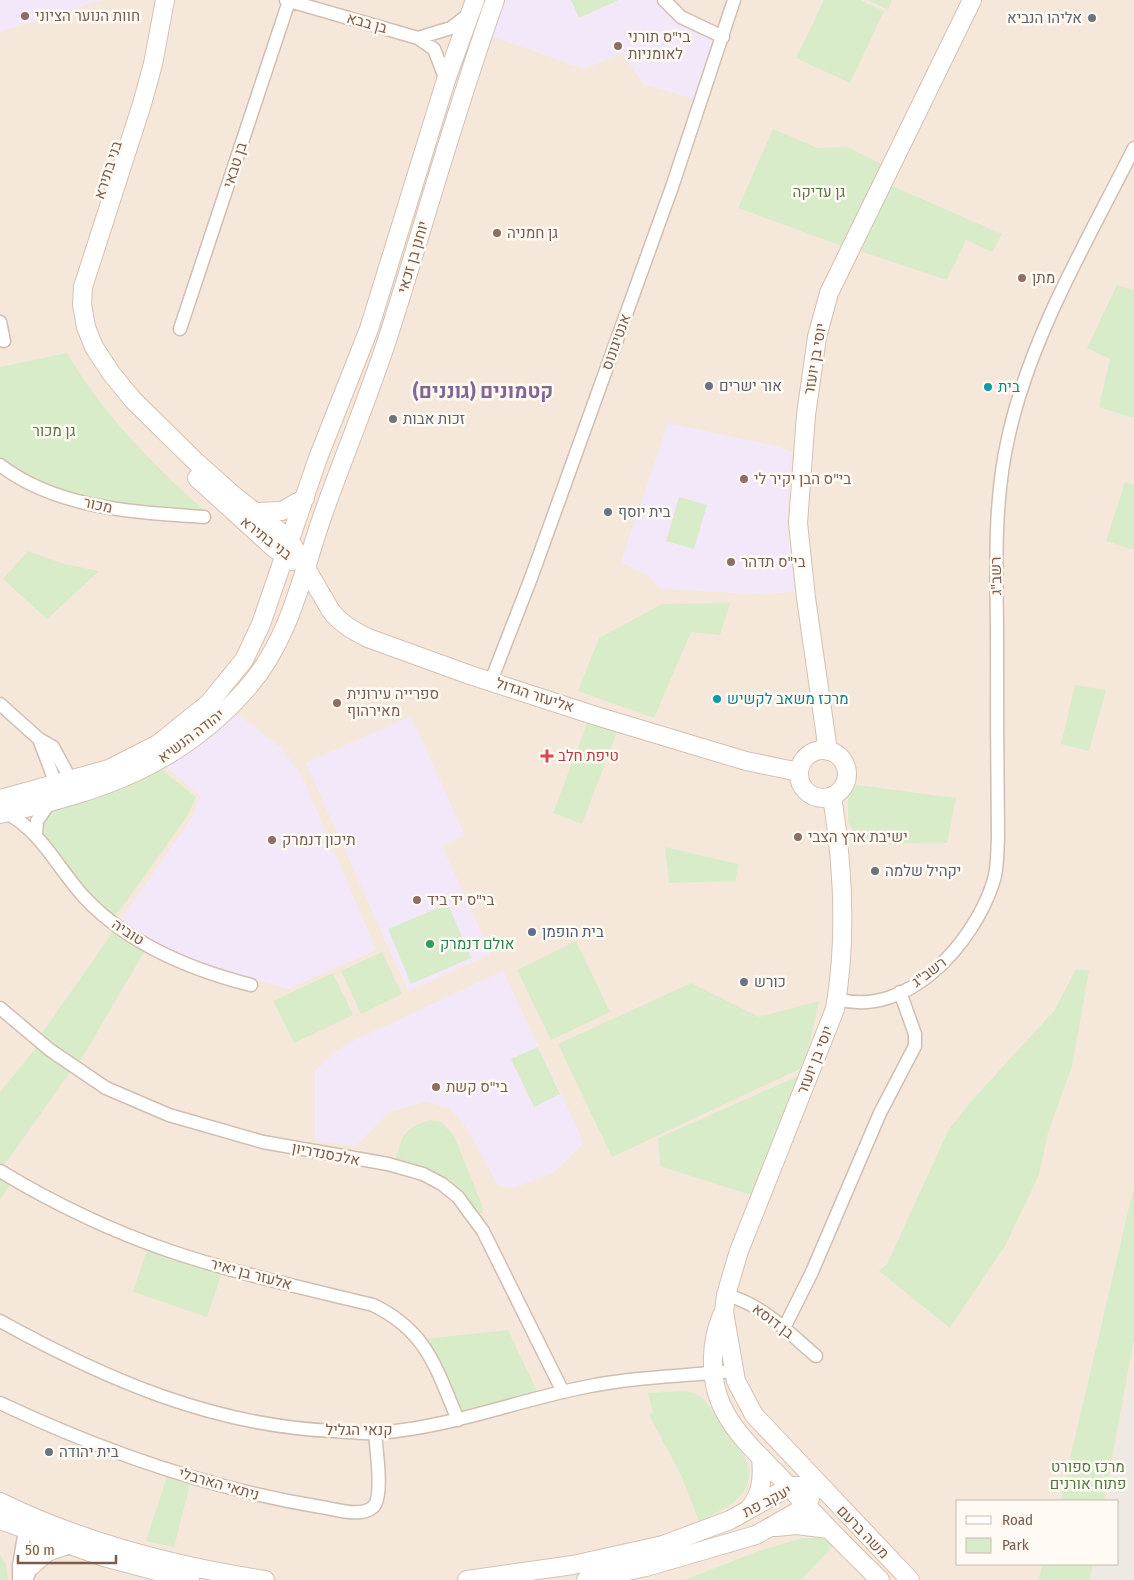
<svg xmlns="http://www.w3.org/2000/svg" width="1134" height="1580" font-family="'Fira Sans Condensed',Heebo,sans-serif">
<style>
.residential{fill:#f5e8da;fill-rule:evenodd}
.industrial{fill:#efe9e4}
.education{fill:#f3e8fa}
.green{fill:#d8ecc9}
.lines{fill:none;stroke-linecap:round;stroke-linejoin:round}
.street-casing{stroke:#d1beb0;stroke-width:15}
.secondary-casing{stroke:#d6c0b0;stroke-width:20}
.street{stroke:#fff;stroke-width:12}
.secondary{stroke:#fff;stroke-width:18}
.education-dot{fill:#8d6e63;stroke:#fffaf3;stroke-width:2}
.worship-dot{fill:#6b7280;stroke:#fffaf3;stroke-width:2}
.culture-dot{fill:#0f9aa8;stroke:#fffaf3;stroke-width:2}
.health-dot{fill:#e0444e;stroke:#fffaf3;stroke-width:2}
.service-dot{fill:#5c6f8a;stroke:#fffaf3;stroke-width:2}
.leisure-dot{fill:#2e9e5b;stroke:#fffaf3;stroke-width:2}
.labels{text-anchor:middle;stroke-width:5;stroke-linejoin:round;paint-order:stroke}
.education-label{font-size:15px;fill:#785e54;stroke:#fffaf3;text-anchor:start}
.worship-label{font-size:15px;fill:#5b616d;stroke:#fffaf3;text-anchor:start}
.street-label{font-size:15px;fill:#7a5c4d;stroke:#fffaf3}
.park-label{font-size:15px;fill:#537a41;stroke:#fffaf3}
.culture-label{font-size:15px;fill:#0d838f;stroke:#fffaf3;text-anchor:start}
.health-label{font-size:15px;fill:#be3a42;stroke:#fffaf3;text-anchor:start}
.service-label{font-size:15px;fill:#4e5e75;stroke:#fffaf3;text-anchor:start}
.leisure-label{font-size:15px;fill:#27864d;stroke:#fffaf3;text-anchor:start}
.district-label{font-size:20px;font-weight:bold;fill:#846695;stroke:#fffaf3}
</style>
<rect width="100%" height="100%" fill="#fdf6ec"/>
<!-- residential -->
<path class="residential" d="M 0,0 L 1134,0 L 1134,1580 L 0,1580 ZM 958,1501 L 1118,1501 L 1118,1564 L 958,1564 Z"/>
<!-- industrial -->
<path class="industrial" d="M 1134,1360 L 1134,1580 L 1090,1580 L 1093,1564 L 1118,1564 L 1118,1501 L 1106,1501 Z"/>
<!-- education -->
<path class="education" d="M 0,0 L 102,0 L 0,32 Z
M 501,0 L 659,0 L 720,39 L 695,99 L 643,84 L 623,53 L 584,69 L 488,35 Z
M 668,423 L 776,446 L 792,452 L 787,523 L 795,592 L 755,594 L 661,589 L 650,577 L 621,562 Z
M 234,711 L 281,748 L 303,778 L 376,950 L 288,989 L 165,952 L 118,924 L 191,819 L 201,797 L 165,766 Z
M 411,716 L 465,836 L 442,846 L 491,954 L 408,991 L 306,763 Z
M 503,971 L 584,1143 L 553,1173 L 513,1188 L 498,1185 L 463,1122 L 448,1107 L 425,1102 L 389,1112 L 356,1146 L 315,1141 L 315,1071 L 334,1053 L 349,1043 Z"/>
<!-- green -->
<path class="green" d="M 571,0 L 619,0 L 579,18 Z
M 824,0 L 860,0 L 884,11 L 850,83 L 796,58 Z
M 868,0 L 892,0 L 888,10 Z
M 773,129 L 818,148 L 847,147 L 882,164 L 842,246 L 738,208 Z
M 890,185 L 1002,234 L 992,252 L 966,240 L 947,280 L 857,250 Z
M 1117,285 L 1134,290 L 1134,418 L 1099,407 L 1110,359 L 1087,348 Z
M 67,353 C 103,414 152,464 205,511 C 135,510 59,501 0,461 L 0,367 Z
M 1125,482 L 1134,485 L 1134,550 L 1106,541 Z
M 679,497 L 707,505 L 694,549 L 666,541 Z
M 28,551 L 64,564 L 99,571 L 47,619 L 3,579 Z
M 730,603 L 720,635 L 691,632 L 654,718 L 578,691 L 599,638 L 662,604 Z
M 1075,685 L 1106,690 L 1089,751 L 1061,744 Z
M 588,721 L 617,732 L 582,824 L 553,813 Z
M 162,770 L 196,797 L 188,815 L 115,917 L 83,887 L 45,837 L 44,825 L 47,817 L 56,809 L 120,788 Z
M 857,785 L 956,798 L 947,843 L 860,844 L 848,822 L 848,795 Z
M 665,847 L 738,864 L 736,881 L 669,883 Z
M 448,904 L 471,958 L 411,984 L 388,929 Z
M 114,930 L 146,949 L 79,1063 L 40,1036 Z
M 576,941 L 610,1012 L 551,1040 L 517,970 Z
M 382,952 L 402,994 L 361,1014 L 341,971 Z
M 1076,969 L 1089,971 L 1072,1066 L 1048,1133 L 1039,1175 L 1005,1246 L 950,1328 L 879,1271 L 887,1264 L 949,1129 L 974,1098 L 1054,1011 Z
M 333,973 L 353,1015 L 294,1043 L 273,1001 Z
M 691,983 L 759,1017 L 819,1001 L 804,1067 L 612,1157 L 558,1044 Z
M 39,1044 L 73,1068 L 3,1167 L 0,1165 L 0,1092 Z
M 538,1047 L 560,1094 L 534,1107 L 511,1059 Z
M 805,1073 L 760,1198 L 660,1166 L 658,1138 Z
M 430,1120 L 442,1122 L 455,1138 L 482,1205 L 483,1215 C 472,1207 465,1196 456,1187 C 439,1170 416,1168 395,1163 C 401,1137 403,1128 430,1120 Z
M 0,1178 L 10,1185 L 0,1200 Z
M 1134,1186 L 1134,1339 L 1104,1501 L 1060,1501 Z
M 148,1247 L 222,1273 L 207,1317 L 133,1292 Z
M 508,1330 L 537,1391 L 459,1411 L 424,1339 Z
M 686,1391 L 695,1393 L 704,1399 L 745,1457 C 760,1494 728,1508 699,1521 L 680,1473 L 649,1415 L 653,1412 L 648,1393 Z
M 169,1470 L 191,1480 L 174,1547 L 146,1541 Z
M 802,1538 L 820,1538 L 836,1543 L 801,1580 L 684,1580 L 759,1551 Z
M 0,1554 L 6,1564 L 8,1580 L 0,1580 Z
M 1043,1564 L 1093,1564 L 1090,1580 L 1038,1580 Z"/>
<g class="lines">
<!-- street casing -->
<g class="street-casing">
<path id="street" d="M 286,0 L 418,38 L 434,49 L 446,80
M 664,0 L 681,17 L 723,37
M 418,38 L 451,28 L 469,14
M 0,322 L 4,341
M 180,329 L 289,1
M 0,465 C 57,509 135,512 204,517
M 491,681 L 531,578 L 672,187 L 734,0
M 0,704 L 39,739 L 53,747 L 67,773 L 68,787
M 39,739 L 56,784 L 60,789
M 6,813 C 41,830 60,872 86,899 C 129,944 192,970 251,985
M 36,836 L 37,821 L 50,802
M 837,999 C 907,1019 973,944 993,883 C 998,869 997,853 998,838 C 997,767 997,697 997,626 C 996,562 994,497 1009,434 C 1032,333 1088,240 1134,148
M 0,1008 L 50,1050 L 106,1088 L 169,1115 L 263,1142 L 388,1164 L 423,1174 L 442,1184 L 458,1197 L 483,1231 L 563,1392
M 0,1171 C 53,1203 109,1230 167,1250 C 234,1273 304,1288 373,1305 C 427,1331 436,1368 458,1420
M 726,1295 C 762,1304 788,1332 816,1356
M 0,1321 C 105,1379 213,1426 334,1431 C 348,1432 362,1434 376,1433 C 448,1428 515,1401 585,1387 C 634,1377 684,1376 733,1371
M 784,1328 L 812,1272 L 880,1113 L 915,1046 L 915,1034 L 900,992
M 0,1403 C 102,1451 210,1489 321,1507 C 336,1509 361,1518 373,1507 C 384,1497 376,1449 375,1433
M 19,1580 L 19,1566 L 25,1530
M 26,1580 C 33,1566 39,1542 36,1527"/>
</g>
<!-- secondary casing -->
<g class="secondary-casing">
<path id="secondary" d="M 165,0 L 153,64 L 142,104 L 83,287 L 82,304 L 86,327 L 94,347 L 111,373 L 133,400 L 195,461 L 232,494 L 289,539 L 331,611 C 341,624 354,631 368,638 L 470,675 L 593,715 L 746,761 L 799,772
M 197,478 L 274,548 L 293,561
M 255,512 L 282,511 L 305,498
M799 774a24 24 0 1 1 48 0a24 24 0 1 1-48 0Z
M 828,751 L 806,598 L 798,523 L 806,415 L 817,337 L 829,293 L 972,0
M 832,796 C 843,865 847,940 835,1009 L 739,1251 L 726,1295 L 724,1312 L 736,1381 L 754,1415 L 910,1580
M 0,799 L 109,769 L 158,744 L 209,703 L 244,660 L 261,624 L 318,458 L 369,329 L 446,80 L 475,0
M 0,814 C 100,792 180,766 249,686 C 292,636 303,569 325,509 C 346,450 371,391 390,331 C 425,221 456,109 495,0
M 722,1315 C 711,1341 709,1376 721,1404 C 733,1432 758,1454 778,1475 C 811,1511 845,1546 880,1580
M 0,1502 C 84,1543 173,1566 265,1580
M 748,1510 C 762,1494 763,1478 761,1457
M 0,1520 L 104,1557 L 190,1580
M 776,1527 L 797,1525 L 829,1529
M 31,1566 L 47,1552 L 67,1545
M 467,1580 L 573,1565 L 663,1545 L 730,1520 L 789,1487 L 816,1483
M 586,1580 L 646,1567 L 756,1535 L 807,1506 L 811,1495"/>
</g>
<!-- street -->
<use href="#street" class="street"/>
<!-- secondary -->
<use href="#secondary" class="secondary"/>
</g>
<!-- markers -->
<g class="education-dot">
<circle cx="25" cy="16" r="5"/>
<circle cx="618" cy="46" r="5"/>
<circle cx="497" cy="233" r="5"/>
<circle cx="1022" cy="278" r="5"/>
<circle cx="744" cy="479" r="5"/>
<circle cx="731" cy="562" r="5"/>
<circle cx="337" cy="703" r="5"/>
<circle cx="798" cy="837" r="5"/>
<circle cx="272" cy="840" r="5"/>
<circle cx="417" cy="900" r="5"/>
<circle cx="436" cy="1087" r="5"/>
</g>
<g class="worship-dot">
<circle cx="1092" cy="18" r="5"/>
<circle cx="709" cy="386" r="5"/>
<circle cx="393" cy="419" r="5"/>
<circle cx="608" cy="512" r="5"/>
<circle cx="875" cy="871" r="5"/>
<circle cx="744" cy="982" r="5"/>
<circle cx="49" cy="1452" r="5"/>
</g>
<g class="culture-dot">
<circle cx="988" cy="387" r="5"/>
<circle cx="717" cy="699" r="5"/>
</g>
<path class="health-dot" d="M544.5 748.5h5v5h5v5h-5v5h-5v-5h-5v-5h5z"/>
<circle class="service-dot" cx="532" cy="932" r="5"/>
<circle class="leisure-dot" cx="430" cy="944" r="5"/>
<g class="labels">
<!-- education labels -->
<g class="education-label">
<text x="35" y="21">חוות הנוער הציוני</text>
<text x="628" y="42">בי"ס תורני<tspan x="628" dy="17">לאומניות</tspan></text>
<text x="507" y="238">גן חמניה</text>
<text x="1032" y="283">מתן</text>
<text x="754" y="484">בי"ס הבן יקיר לי</text>
<text x="741" y="567">בי"ס תדהר</text>
<text x="347" y="699">ספרייה עירונית<tspan x="347" dy="17">מאירהוף</tspan></text>
<text x="808" y="842">ישיבת ארץ הצבי</text>
<text x="282" y="845">תיכון דנמרק</text>
<text x="427" y="905">בי"ס יד ביד</text>
<text x="446" y="1092">בי"ס קשת</text>
</g>
<!-- worship labels -->
<g class="worship-label">
<text x="1082" y="23" text-anchor="end">אליהו הנביא</text>
<text x="719" y="391">אור ישרים</text>
<text x="403" y="424">זכות אבות</text>
<text x="618" y="517">בית יוסף</text>
<text x="885" y="876">יקהיל שלמה</text>
<text x="754" y="987">כורש</text>
<text x="59" y="1457">בית יהודה</text>
</g>
<!-- street labels -->
<g class="street-label">
<text transform="translate(367 23) rotate(16)" y="5">בן בבא</text>
<text transform="translate(235 165) rotate(-72)" y="5">בן טבאי</text>
<text transform="translate(108 170) rotate(-72)" y="5">בני בתירא</text>
<text transform="translate(413 257) rotate(-73)" y="5">יוחנן בן זכאי</text>
<text transform="translate(616 342) rotate(-70)" y="5">אנטיגונוס</text>
<text transform="translate(815 359) rotate(-80)" y="5">יוסי בן יועזר</text>
<text transform="translate(98 505) rotate(12)" y="5">מכור</text>
<text transform="translate(266 538) rotate(38)" y="5">בני בתירא</text>
<text transform="translate(996 576) rotate(-91)" y="5">רשב"ג</text>
<text transform="translate(535 695) rotate(18)" y="5">אליעזר הגדול</text>
<text transform="translate(191 736) rotate(-37)" y="5">יהודה הנשיא</text>
<text transform="translate(128 932) rotate(33)" y="5">טוביה</text>
<text transform="translate(929 972) rotate(-37)" y="5">רשב"ג</text>
<text transform="translate(815 1060) rotate(-68)" y="5">יוסי בן יועזר</text>
<text transform="translate(326 1154) rotate(11)" y="5">אלכסנדריון</text>
<text transform="translate(251 1274) rotate(15)" y="5">אלעזר בן יאיר</text>
<text transform="translate(773 1321) rotate(37)" y="5">בן דוסא</text>
<text x="359" y="1435">קנאי הגליל</text>
<text transform="translate(219 1484) rotate(16)" y="5">ניתאי הארבלי</text>
<text transform="translate(767 1501) rotate(-27)" y="5">יעקב פת</text>
<text transform="translate(863 1532) rotate(46)" y="5">משה ברעם</text>
</g>
<!-- park labels -->
<g class="park-label">
<text x="819" y="197">גן עדיקה</text>
<text x="54" y="436">גן מכור</text>
<text x="1088" y="1472">מרכז ספורט<tspan x="1088" dy="17">פתוח אורנים</tspan></text>
</g>
<!-- culture labels -->
<g class="culture-label">
<text x="998" y="392">בית</text>
<text x="727" y="704">מרכז משאב לקשיש</text>
</g>
<!-- health labels -->
<g class="health-label">
<text x="558" y="761">טיפת חלב</text>
</g>
<!-- service labels -->
<g class="service-label">
<text x="542" y="937">בית הופמן</text>
</g>
<!-- leisure labels -->
<g class="leisure-label">
<text x="440" y="949">אולם דנמרק</text>
</g>
<!-- district labels -->
<g class="district-label">
<text x="483" y="398">קטמונים (גוננים)</text>
</g>
</g>
<!-- legend -->
<rect x="956" y="1500" width="162" height="65" fill="#fffaf3" stroke="#cabbb1"/>
<rect x="966" y="1516" width="25" height="8" fill="#ffffff" stroke="#cabbb1"/>
<text x="1002" y="1525" font-size="15" fill="#7a5c4d">Road</text>
<rect x="966" y="1538" width="25" height="15" fill="#d8ecc9" stroke="#cabbb1"/>
<text x="1002" y="1550" font-size="15" fill="#7a5c4d">Park</text>
<!-- scale -->
<path d="M18 1555v8h98v-8" fill="none" stroke="#7a5c4d" stroke-width="2.5"/>
<text x="25" y="1555" font-size="15" fill="#7a5c4d" stroke="#fffaf3" stroke-width="4" paint-order="stroke">50 m</text>
</svg>
